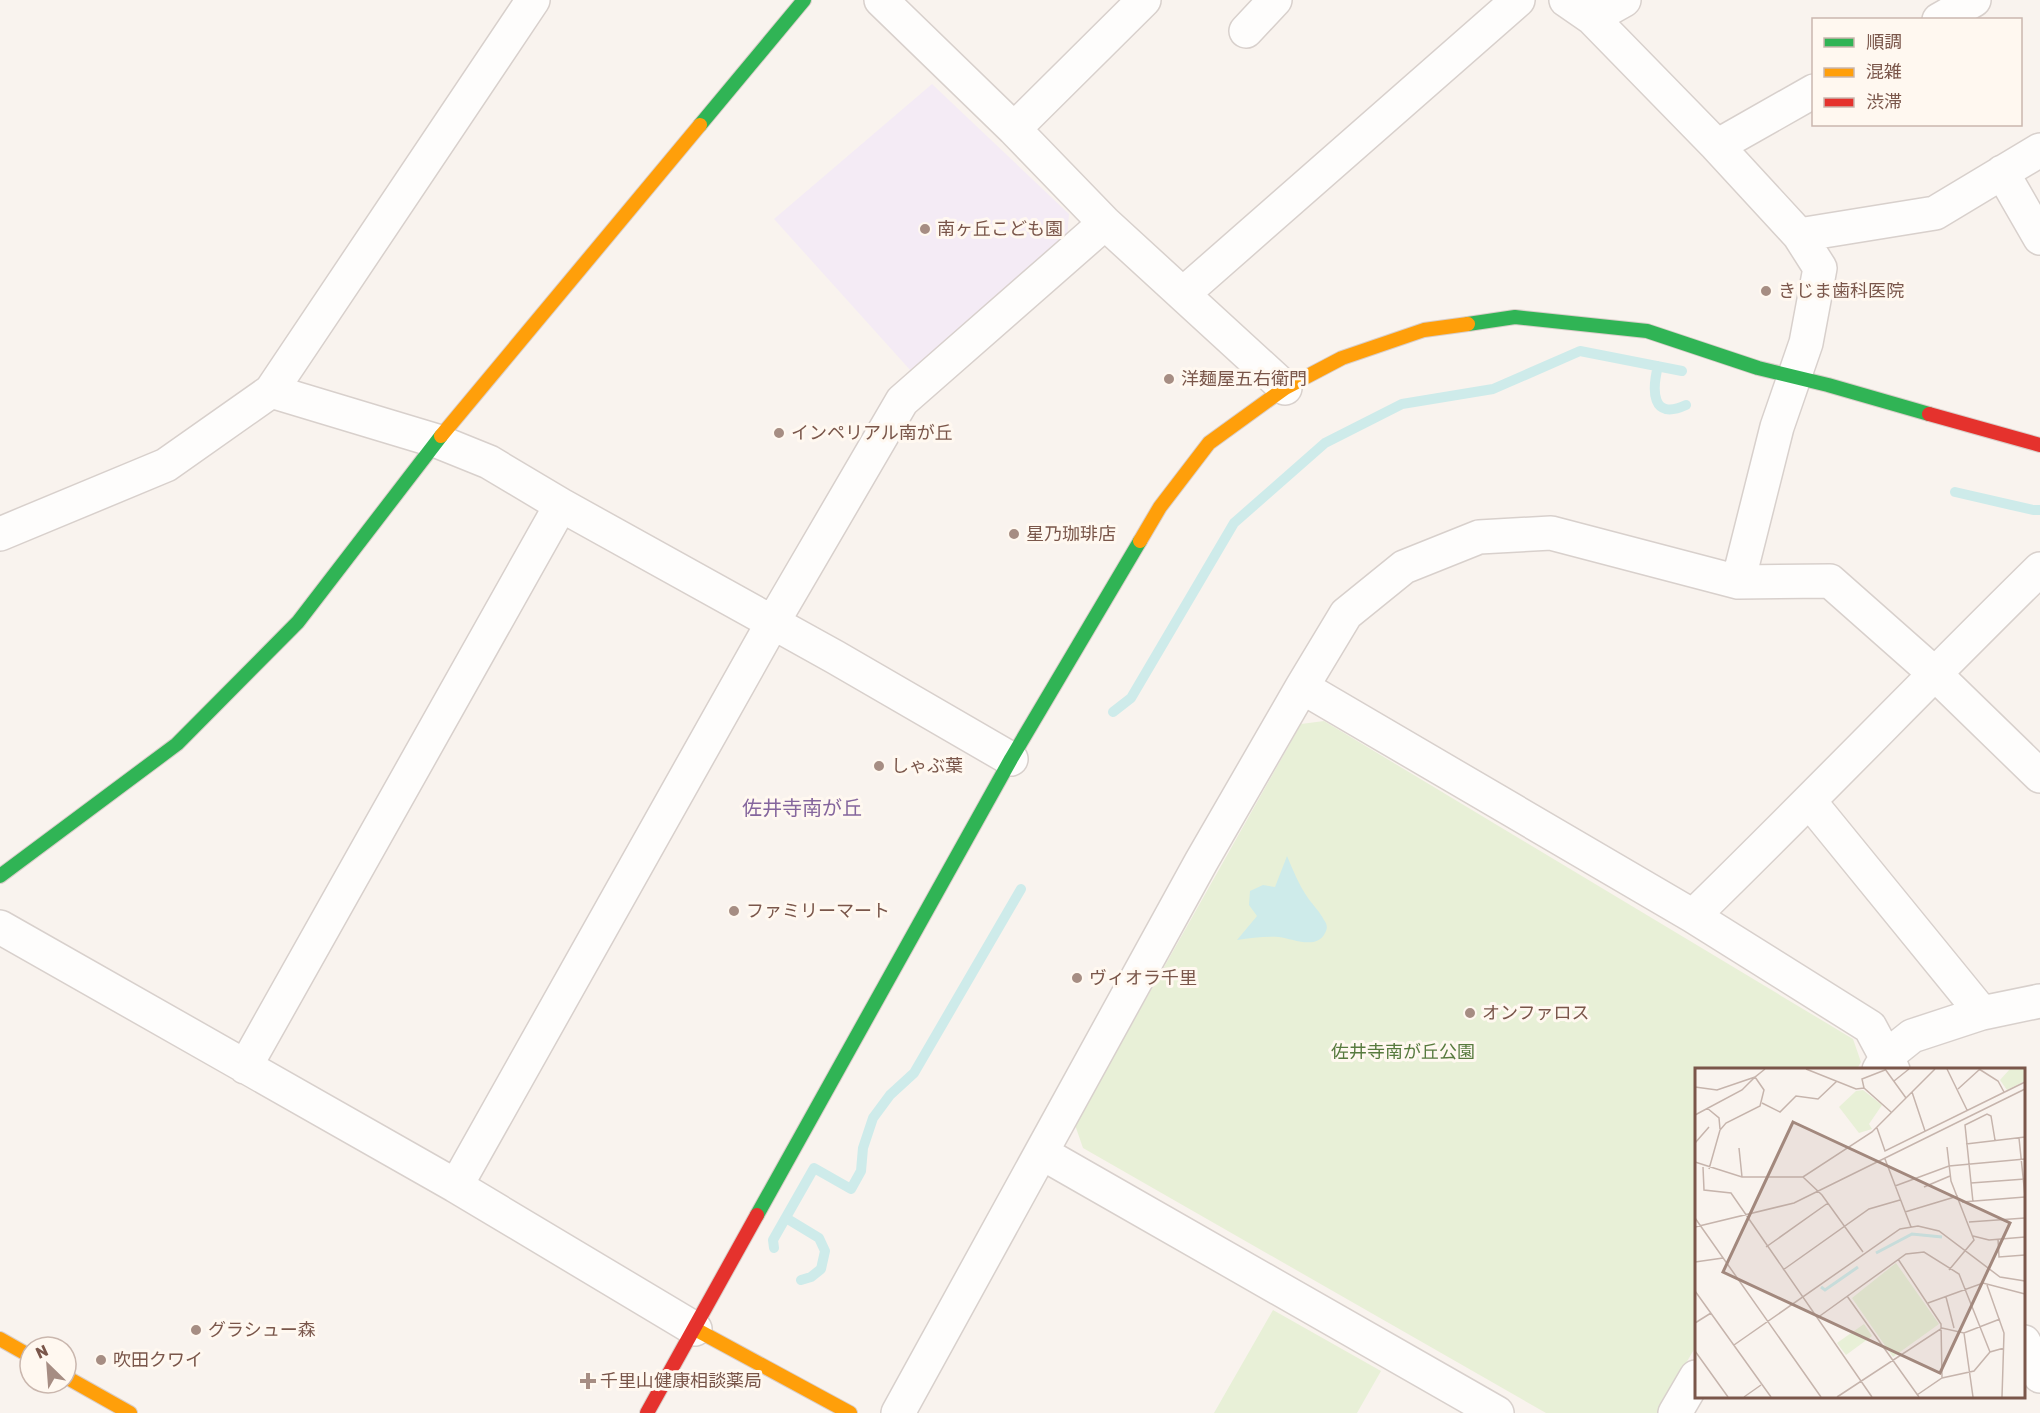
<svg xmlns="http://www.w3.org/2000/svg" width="2040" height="1413" font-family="Rubik,'Noto Sans JP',sans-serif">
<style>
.education{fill:#f4ebf5}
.green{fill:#e8f0d7}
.water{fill:#ceebea}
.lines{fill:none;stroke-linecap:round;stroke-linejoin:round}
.stream{stroke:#ceebea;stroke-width:10}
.street-casing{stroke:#d8d0cc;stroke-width:36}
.fast-casing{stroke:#d9cec9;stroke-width:16}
.slow-casing{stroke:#d9cec9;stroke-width:16}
.jam-casing{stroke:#d9cec9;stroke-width:16}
.street{stroke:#fefdfc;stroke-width:33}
.fast{stroke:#30b455;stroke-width:14}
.slow{stroke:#ff9f0a;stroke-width:14}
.jam{stroke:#e5322d;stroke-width:14}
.poi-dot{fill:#a68d83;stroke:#fff8f0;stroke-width:2}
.labels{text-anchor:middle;stroke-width:6;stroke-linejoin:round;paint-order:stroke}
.poi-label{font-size:18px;fill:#7a564a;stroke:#fff8f0;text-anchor:start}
.park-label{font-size:18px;fill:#577a3e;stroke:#fff8f0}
.neighbourhood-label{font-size:20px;fill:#85669d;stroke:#fff8f0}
.inset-river{fill:none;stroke:#ceebea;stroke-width:3}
.inset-road{fill:none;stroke:#c6b4ac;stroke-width:1.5}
.view{fill:#a2887d;fill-opacity:0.15;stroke:#a2887d;stroke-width:3}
.inset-edge{fill:none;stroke:#7a564a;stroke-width:3}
</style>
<rect width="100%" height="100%" fill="#f9f3ee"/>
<!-- education -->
<path class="education" d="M 932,84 L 1069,214 L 1067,239 L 911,371 L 774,219 Z"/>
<!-- green -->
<path class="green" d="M 1324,721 L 1853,1039 L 1861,1062 L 1857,1069 L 1696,1070 L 1696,1346 L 1657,1413 L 1546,1413 L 1083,1148 L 1075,1125 L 1301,724 Z
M 1273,1310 L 1381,1371 L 1357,1413 L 1214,1413 Z"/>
<!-- water -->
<path class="water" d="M 1287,856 C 1293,870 1299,885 1308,898 C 1313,905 1320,912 1324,920 C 1327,924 1328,928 1325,933 C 1317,950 1293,939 1279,937 C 1265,936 1251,938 1237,940 L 1257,916 L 1249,905 L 1250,891 L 1263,885 L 1275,887 Z"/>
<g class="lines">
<!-- stream -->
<path class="stream" d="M 1658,366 C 1652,390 1651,421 1686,405
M 1955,492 L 2033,510 L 2040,510
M 1113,712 L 1131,698 L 1234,523 L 1325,443 L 1402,404 L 1493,389 L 1580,351 L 1682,371
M 786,1218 L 819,1238 L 825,1251 L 821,1269 L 811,1277 L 801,1280
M 774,1248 L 773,1240 L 814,1168 L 851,1189 L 861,1171 L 863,1148 L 873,1118 L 890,1095 L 914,1073 L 1021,889"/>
<!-- street casing -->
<g class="street-casing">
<path id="street" d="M 881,0 L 1014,129 L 1105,223 L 1285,388
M 1566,0 L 1592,18 L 1717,146 L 1799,235 L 1820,268 L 1806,343 L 1777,427 L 1738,582
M 1592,18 L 1624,0
M 1939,20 L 1974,0
M 1246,31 L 1275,0
M 1014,129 L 1144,0
M 1717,146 L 1814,91
M 2002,172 L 2040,238
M 1799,235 L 1935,213 L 2040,150
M 1183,294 L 1518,0
M 271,391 L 437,441 L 489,462 L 561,505 L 835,657 L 1011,759
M 0,534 L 166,465 L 271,391 L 533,0
M 1302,687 L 1693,916 L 1870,1027 L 1893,1070
M 1810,802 L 1982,1013
M 1693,916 C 1810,802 1923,684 2040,569
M 0,927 L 456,1186 L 695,1329
M 245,1067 L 561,505
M 1879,1070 L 1887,1056 L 1912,1036 L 1982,1013 L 2040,1001
M 1042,1153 L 1497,1413
M 456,1186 L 773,622 L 902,401 L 1105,223
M 2024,1342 L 2040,1376
M 898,1413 L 1201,862 L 1302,687 L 1346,614 L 1404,567 L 1479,537 L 1551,533 L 1738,582 L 1830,581 L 1934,673 L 2040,776
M 1675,1413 L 1696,1377"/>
</g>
<!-- fast casing -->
<g class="fast-casing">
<path id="fast" d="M 700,125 L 804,0
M 1468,324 L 1515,317 L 1647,331 L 1758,368 L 1828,385 L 1929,414
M 0,876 L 177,744 L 298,622 L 441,436
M 757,1215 L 1011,759 L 1140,541"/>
</g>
<!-- slow casing -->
<g class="slow-casing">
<path id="slow" d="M 441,436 L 700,125
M 1140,541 L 1160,507 L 1209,443 L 1285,388 L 1342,358 L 1424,330 L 1468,324
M 695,1329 L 850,1413
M 0,1339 L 30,1356
M 66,1377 L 130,1413"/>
</g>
<!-- jam casing -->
<g class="jam-casing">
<path id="jam" d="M 1929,414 L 2040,445
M 647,1413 L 757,1215"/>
</g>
<!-- street -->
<use href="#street" class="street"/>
<!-- fast -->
<use href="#fast" class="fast"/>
<!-- slow -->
<use href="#slow" class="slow"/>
<!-- jam -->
<use href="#jam" class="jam"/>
</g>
<!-- markers -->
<g class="poi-dot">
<circle cx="925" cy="229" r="6"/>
<circle cx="1766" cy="291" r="6"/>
<circle cx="1169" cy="379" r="6"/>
<circle cx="779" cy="433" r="6"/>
<circle cx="1014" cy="534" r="6"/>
<circle cx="879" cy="766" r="6"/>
<circle cx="734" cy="911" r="6"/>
<circle cx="1077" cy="978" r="6"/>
<circle cx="1470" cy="1013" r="6"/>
<circle cx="196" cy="1330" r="6"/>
<circle cx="101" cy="1360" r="6"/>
<path d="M585 1372h6v6h6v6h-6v6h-6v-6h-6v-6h6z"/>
</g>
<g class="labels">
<!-- poi labels -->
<g class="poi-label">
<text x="937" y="235">南ヶ丘こども園</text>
<text x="1778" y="297">きじま歯科医院</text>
<text x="1181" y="385">洋麺屋五右衛門</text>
<text x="791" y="439">インペリアル南が丘</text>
<text x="1026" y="540">星乃珈琲店</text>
<text x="891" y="772">しゃぶ葉</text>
<text x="746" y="917">ファミリーマート</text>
<text x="1089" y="984">ヴィオラ千里</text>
<text x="1482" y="1019">オンファロス</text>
<text x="208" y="1336">グラシュー森</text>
<text x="113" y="1366">吹田クワイ</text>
<text x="600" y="1387">千里山健康相談薬局</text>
</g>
<!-- park labels -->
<g class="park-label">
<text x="1403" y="1058">佐井寺南が丘公園</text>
</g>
<!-- neighbourhood labels -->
<g class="neighbourhood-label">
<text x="802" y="815">佐井寺南が丘</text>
</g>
</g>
<!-- overview -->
<g transform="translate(1695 1068)">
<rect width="330" height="330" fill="#f9f3ee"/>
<path d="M 315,1 L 330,1 L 330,13 L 312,22 L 305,12 ZM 168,22 L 187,37 L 174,56 L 177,61 L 164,65 L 144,39 L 161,23 ZM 201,195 L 244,256 L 198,289 L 157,230 ZM 169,256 L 177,268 L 151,287 L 142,275 Z" fill="#e8f0d7"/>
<path class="inset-river" d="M 181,185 L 217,166 L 247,169M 126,219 L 130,222 L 163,199"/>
<path class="inset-road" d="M 111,1 L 161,21 L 169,20 L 196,44M 190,1 L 211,30M 252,1 L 272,42M 284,1 L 303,13 L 309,24M 199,13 L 214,1M 0,19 L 22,22 L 60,9 L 70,1M 169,20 L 167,11 L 190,2M 263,21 L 285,1M 217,24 L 230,63M 67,35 L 85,44 L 101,28 L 123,31 L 142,13M 12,40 L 24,50 L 25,61M 0,47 L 47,22 L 60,9 L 69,22 L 65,38 L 31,55 L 25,62 L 14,101M 182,60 L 190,83 L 330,14M 324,70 L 330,128M 0,75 L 14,59M 271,76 L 330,69M 252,79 L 256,113 L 279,172 L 254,202M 44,80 L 47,109M 190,91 L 216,159M 0,94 L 47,109 L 108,109 L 177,64 L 240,1M 8,99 L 9,122 L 36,125 L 177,329M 108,109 L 127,127 L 168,184M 276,115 L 330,111M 200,118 L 254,98 L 330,91M 229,119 L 255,108M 267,134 L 330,129M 278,134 L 270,57 L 292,46 L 296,48 L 300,72M 210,144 L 263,128M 0,150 L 126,329M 274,154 L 330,150M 0,159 L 99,135 L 330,21M 278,168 L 294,172 L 330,169M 303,171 L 304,189 L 330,187M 71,179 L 133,135M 203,191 L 246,256 L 247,310M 0,194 L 28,190M 88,202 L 174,141 L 205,132M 292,217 L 309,265 L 307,329M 0,223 L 76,329M 152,228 L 224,329M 251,229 L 259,260M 233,235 L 288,215 L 330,226M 122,250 L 211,186 L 229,184 L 264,206 L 295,284M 0,255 L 16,245M 269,265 L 278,329M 39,277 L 205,161 L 223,158 L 244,163 L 305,209 L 330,213M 0,283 L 33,329M 222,327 L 247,310 L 279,303 L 295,284 L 309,280M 49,329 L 66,317M 142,329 L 247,260 L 269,265 L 305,251"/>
<path class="view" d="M 98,54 L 315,155 L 245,305 L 28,204 Z"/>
<rect width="330" height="330" class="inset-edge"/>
</g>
<!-- legend -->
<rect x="1812" y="18" width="210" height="108" fill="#fff8f0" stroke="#cab7ae" stroke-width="1.5"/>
<rect x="1824" y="38" width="30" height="9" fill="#30b455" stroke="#cab7ae" stroke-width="1.5"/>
<text x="1866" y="48" font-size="18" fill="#7a564a">順調</text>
<rect x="1824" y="68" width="30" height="9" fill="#ff9f0a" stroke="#cab7ae" stroke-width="1.5"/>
<text x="1866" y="78" font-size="18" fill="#7a564a">混雑</text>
<rect x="1824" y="98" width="30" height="9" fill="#e5322d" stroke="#cab7ae" stroke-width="1.5"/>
<text x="1866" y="108" font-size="18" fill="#7a564a">渋滞</text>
<!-- north arrow -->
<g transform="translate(48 1365) rotate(335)"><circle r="28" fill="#fff8f0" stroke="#cab7ae" stroke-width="1.5"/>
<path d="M0-4.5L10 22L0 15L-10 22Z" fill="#a68d83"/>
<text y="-9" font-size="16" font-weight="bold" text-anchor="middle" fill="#7a564a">N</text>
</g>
</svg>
